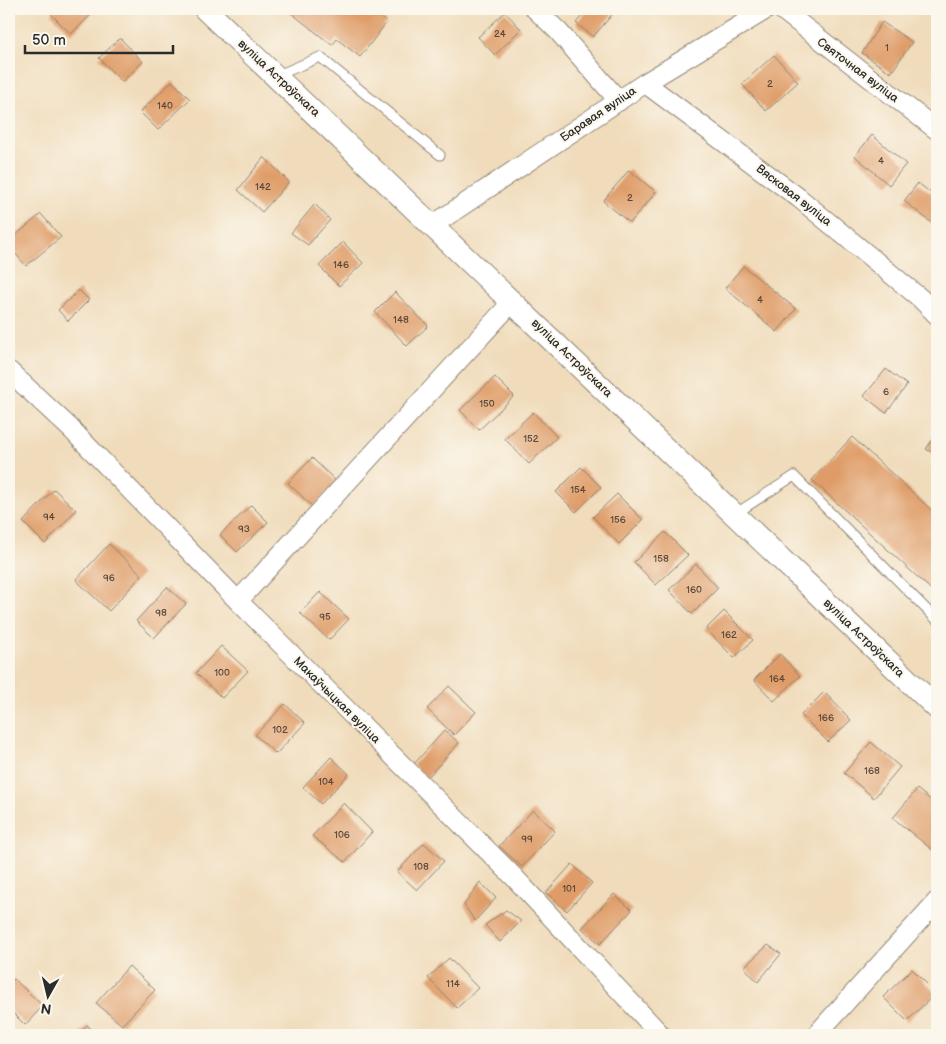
<svg xmlns="http://www.w3.org/2000/svg" width="946" height="1044" font-family="'Balsamiq Sans',sans-serif">
<style>
.building{fill:#df9c68}
.lines{fill:none;stroke-linecap:round;stroke-linejoin:round}
.service-casing{stroke:#8e8473;stroke-width:11}
.minor-casing{stroke:#8e8473;stroke-width:21}
.tertiary-casing{stroke:#8e8473;stroke-width:24}
.service{stroke:#fff;stroke-width:9}
.minor{stroke:#fff;stroke-width:19}
.tertiary{stroke:#fff;stroke-width:22}
.labels{text-anchor:middle;stroke-width:4;stroke-linejoin:round;paint-order:stroke}
.number-label{font-size:10px;fill:#58473a}
.street-label{font-size:12px;fill:#2b2b2b;stroke:#fbf7ec}
</style>
<rect width="100%" height="100%" fill="#fbf7ec"/>
<filter id="ink" filterUnits="userSpaceOnUse"><feTurbulence type="fractalNoise" baseFrequency=".02" numOctaves="2"/><feDisplacementMap in="SourceGraphic" scale="10" xChannelSelector="R" yChannelSelector="G"/><feConvolveMatrix kernelMatrix="1 2 1 2 8 2 1 2 1" color-interpolation-filters="sRGB"/></filter>
<filter id="wash" filterUnits="userSpaceOnUse"><feTurbulence type="fractalNoise" baseFrequency=".0096" numOctaves="4" result="noise"/><feDisplacementMap in="SourceGraphic" scale="20" xChannelSelector="R" yChannelSelector="G"/><feGaussianBlur stdDeviation="1.12" result="paint"/><feColorMatrix in="noise" values="0 0 0 0 0 0 0 0 0 0 0 0 0 0 0 0 0 1.4 0 .05"/><feComposite in="paint" operator="in"/></filter>
<g filter="url(#wash)">
<rect width="100%" height="100%" fill="#f0dcbb"/>
<g id="blocks">
<!-- building -->
<path class="building" d="M 56,9 L 97,9 L 71,34 L 51,14 Z
M 286,9 L 370,9 L 387,22 L 360,57 L 337,39 L 332,45 Z
M 588,9 L 616,10 L 593,37 L 576,23 Z
M 505,12 L 521,29 L 495,55 L 478,37 Z
M 882,22 L 912,42 L 891,73 L 862,53 Z
M 120,38 L 143,62 L 122,82 L 99,58 Z
M 774,55 L 798,82 L 766,111 L 742,84 Z
M 172,81 L 190,99 L 158,130 L 140,112 Z
M 872,135 L 906,164 L 889,185 L 855,156 Z
M 264,157 L 289,182 L 262,212 L 238,190 Z
M 629,170 L 656,192 L 630,223 L 603,201 Z
M 918,183 L 931,193 L 937,186 L 937,227 L 904,201 Z
M 315,204 L 330,220 L 308,245 L 291,233 Z
M 41,214 L 61,237 L 26,266 L 9,246 L 9,241 Z
M 343,242 L 363,263 L 339,286 L 319,266 Z
M 743,266 L 796,309 L 777,332 L 725,288 Z
M 79,290 L 89,300 L 68,321 L 58,310 Z
M 395,292 L 428,326 L 407,346 L 375,312 Z
M 886,369 L 907,385 L 886,413 L 864,396 Z
M 495,377 L 514,396 L 479,430 L 460,410 Z
M 533,412 L 557,437 L 529,464 L 505,439 Z
M 937,433 L 937,456 L 926,449 Z
M 852,437 L 937,515 L 937,595 L 812,480 Z
M 312,458 L 337,482 L 313,507 L 288,483 Z
M 581,467 L 601,487 L 576,512 L 556,492 Z
M 54,489 L 76,510 L 45,544 L 23,522 Z
M 617,494 L 643,520 L 619,544 L 593,517 Z
M 251,505 L 268,522 L 237,552 L 220,535 Z
M 665,532 L 688,555 L 656,585 L 634,562 Z
M 109,544 L 142,575 L 109,611 L 76,580 Z
M 696,564 L 718,588 L 692,614 L 669,590 Z
M 167,587 L 186,604 L 154,638 L 136,621 Z
M 320,592 L 349,619 L 329,640 L 300,613 Z
M 724,611 L 753,640 L 734,658 L 706,629 Z
M 221,646 L 248,671 L 222,698 L 196,673 Z
M 780,654 L 800,676 L 774,701 L 754,680 Z
M 449,686 L 476,712 L 454,735 L 427,709 Z
M 824,692 L 851,720 L 828,742 L 801,715 Z
M 285,704 L 305,723 L 276,754 L 255,735 Z
M 445,730 L 459,743 L 427,778 L 413,765 Z
M 871,742 L 900,767 L 874,798 L 844,773 Z
M 331,757 L 349,774 L 321,804 L 303,787 Z
M 917,789 L 937,805 L 937,849 L 935,852 L 893,818 Z
M 344,803 L 372,832 L 345,862 L 312,836 Z
M 533,810 L 555,831 L 522,867 L 499,846 Z
M 424,843 L 444,861 L 417,890 L 397,872 Z
M 572,864 L 592,883 L 567,911 L 546,893 Z
M 480,882 L 496,898 L 475,921 L 464,905 Z
M 614,894 L 632,910 L 600,944 L 582,928 Z
M 506,910 L 521,921 L 500,942 L 485,925 Z
M 768,945 L 781,954 L 758,982 L 744,967 Z
M 449,958 L 478,988 L 457,1008 L 428,978 Z
M 129,966 L 155,990 L 122,1025 L 96,1003 Z
M 912,969 L 936,993 L 907,1021 L 883,997 Z
M 14,979 L 43,1006 L 25,1025 L 9,1009 L 9,984 Z
M 87,1025 L 97,1035 L 77,1035 Z"/>
</g>
</g>
<g filter="url(#ink)">
<use href="#blocks" fill-opacity="0" stroke="#8e8473" stroke-width="1"/>
<g class="lines">
<!-- service casing -->
<g class="service-casing">
<path id="service" d="M 276,76 L 320,57 L 440,155
M 735,514 L 794,476 L 937,620"/>
</g>
<!-- minor casing -->
<g class="minor-casing">
<path id="minor" d="M 535,9 L 558,31 L 619,101
M 781,9 L 937,130
M 645,83 L 799,198 L 920,298 L 937,315
M 433,225 L 645,83 L 767,9
M 9,371 L 71,429 L 238,601 L 514,877 L 661,1035
M 238,601 L 513,301
M 816,1035 L 937,901"/>
</g>
<!-- tertiary casing -->
<g class="tertiary-casing">
<path id="tertiary" d="M 205,9 L 937,708"/>
</g>
<!-- service -->
<use href="#service" class="service"/>
<!-- minor -->
<use href="#minor" class="minor"/>
<!-- tertiary -->
<use href="#tertiary" class="tertiary"/>
</g>
</g>
<g class="labels">
<!-- number labels -->
<g class="number-label">
<text x="500" y="37">24</text>
<text x="887" y="51">1</text>
<text x="770" y="87">2</text>
<text x="165" y="109">140</text>
<text x="881" y="164">4</text>
<text x="263" y="190">142</text>
<text x="630" y="201">2</text>
<text x="341" y="268">146</text>
<text x="760" y="303">4</text>
<text x="401" y="323">148</text>
<text x="886" y="395">6</text>
<text x="487" y="407">150</text>
<text x="531" y="442">152</text>
<text x="578" y="493">154</text>
<text x="49" y="520">94</text>
<text x="618" y="523">156</text>
<text x="244" y="532">93</text>
<text x="661" y="562">158</text>
<text x="109" y="581">96</text>
<text x="694" y="593">160</text>
<text x="161" y="616">98</text>
<text x="325" y="620">95</text>
<text x="729" y="638">162</text>
<text x="222" y="676">100</text>
<text x="777" y="682">164</text>
<text x="826" y="721">166</text>
<text x="280" y="733">102</text>
<text x="872" y="774">168</text>
<text x="326" y="785">104</text>
<text x="342" y="838">106</text>
<text x="527" y="842">99</text>
<text x="421" y="870">108</text>
<text x="569" y="892">101</text>
<text x="453" y="987">114</text>
</g>
<!-- street labels -->
<g class="street-label">
<text transform="translate(858 70) rotate(37)" y="4">Святочная вуліца</text>
<text transform="translate(279 78) rotate(43)" y="4">вуліца Астроўскага</text>
<text transform="translate(598 114) rotate(-34)" y="4">Баравая вуліца</text>
<text transform="translate(794 195) rotate(38)" y="4">Вясковая вуліца</text>
<text transform="translate(572 358) rotate(44)" y="4">вуліца Астроўскага</text>
<text transform="translate(864 638) rotate(44)" y="4">вуліца Астроўскага</text>
<text transform="translate(337 700) rotate(45)" y="4">Макаўчыцкая вуліца</text>
</g>
</g>
<!-- margin -->
<rect width="946" height="1044" fill="none" stroke="#fbf7ec" stroke-width="30"/>
<!-- north arrow -->
<g transform="translate(48 996) rotate(188)" stroke="#fbf7ec" stroke-width="4" paint-order="stroke">
<path d="M0-4L9 19L0 12L-9 19Z" fill="#2b2b2b"/>
<text y="-8" font-size="14" font-weight="bold" text-anchor="middle" fill="#2b2b2b">N</text>
</g>
<!-- scale -->
<path d="M25 45v8h148v-8" fill="none" stroke="#2b2b2b" stroke-width="2.5"/>
<text x="32" y="45" font-size="15" fill="#2b2b2b" stroke="#fbf7ec" stroke-width="4" paint-order="stroke">50 m</text>
</svg>
